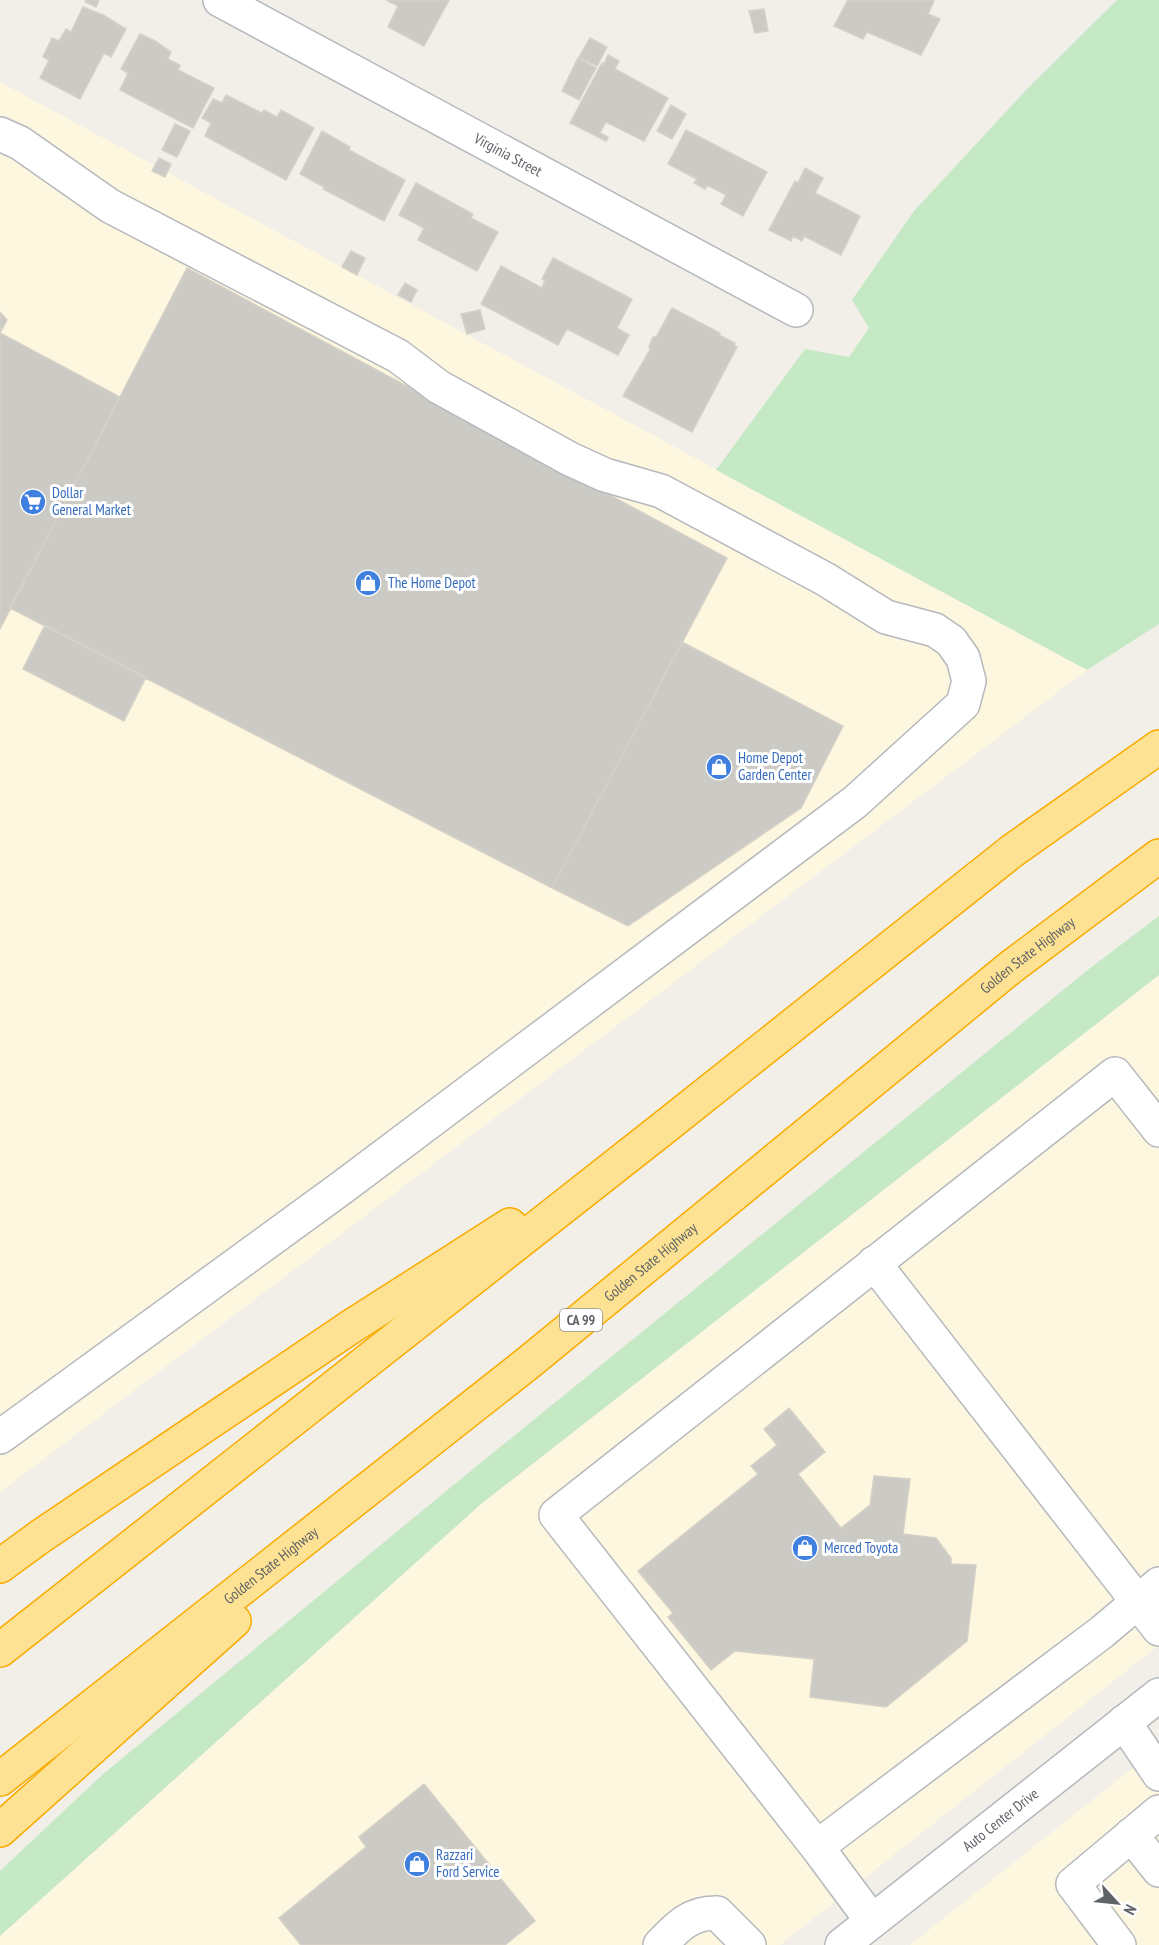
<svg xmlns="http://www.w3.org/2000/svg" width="1159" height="1945" font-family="'PT Sans Narrow',sans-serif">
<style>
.commercial{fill:#fef7e0}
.green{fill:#c5e8c5}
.building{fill:#cccac5;stroke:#d6d1c6;stroke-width:1.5}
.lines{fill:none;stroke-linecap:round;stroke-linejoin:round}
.minor-casing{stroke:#b5b8bc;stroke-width:36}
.highway-casing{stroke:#f9ab00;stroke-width:36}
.minor{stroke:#fff;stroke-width:33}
.highway{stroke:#fde293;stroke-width:33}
.labels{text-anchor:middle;stroke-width:6;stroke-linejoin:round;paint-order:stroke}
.shield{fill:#fff;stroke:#8f9295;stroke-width:1.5}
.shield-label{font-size:14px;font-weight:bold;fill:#5f6368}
.street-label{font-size:15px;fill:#5f6368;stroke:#fff}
.shop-label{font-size:15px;fill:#366cbe;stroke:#fff;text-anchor:start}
</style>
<rect width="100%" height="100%" fill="#f1efe8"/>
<!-- commercial -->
<path class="commercial" d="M 0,82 L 1087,670 L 0,1492 Z
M 1159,975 L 1159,1645 L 780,1945 L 0,1945 L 0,1936 L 481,1504 Z
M 1159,1747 L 1159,1945 L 910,1945 L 1002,1872 Z"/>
<!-- green -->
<path class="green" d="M 1117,0 L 1159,0 L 1159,624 L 1087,670 L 716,470 L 805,349 L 849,357 L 869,328 L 852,300 L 914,211 L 1028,88 Z
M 1159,916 L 1159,975 L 481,1504 L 0,1936 L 0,1871 L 102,1775 L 462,1478 L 1089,969 Z"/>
<!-- building -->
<path class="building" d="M 86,0 L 99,0 L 96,7 L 85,2 Z
M 386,0 L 449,0 L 424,46 L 388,27 L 398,6 Z
M 848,0 L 933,0 L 934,1 L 928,14 L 940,19 L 921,55 L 867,32 L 863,39 L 834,26 Z
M 83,7 L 103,15 L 126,29 L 111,57 L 104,53 L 80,99 L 40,78 L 49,60 L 43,57 L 52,38 L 59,41 L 66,29 L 71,32 Z
M 764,9 L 768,31 L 755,33 L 749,11 Z
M 140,34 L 155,41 L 171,52 L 168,59 L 180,65 L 178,70 L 214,88 L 193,128 L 120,90 L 128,73 L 121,69 Z
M 590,38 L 607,47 L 597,66 L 579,57 Z
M 608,55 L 619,61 L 615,69 L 668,98 L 644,141 L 606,122 L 600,133 L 608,137 L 606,141 L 570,123 L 602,63 L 604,64 Z
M 578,58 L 596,68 L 579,100 L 562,91 Z
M 226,95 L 262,113 L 264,110 L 277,117 L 281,110 L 314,128 L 286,180 L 205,136 L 211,123 L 202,118 L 213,99 L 222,103 Z
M 671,105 L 686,114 L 672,139 L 657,131 Z
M 175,124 L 190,131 L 177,157 L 162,150 Z
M 686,130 L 767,172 L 743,216 L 721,204 L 726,195 L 707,185 L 705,189 L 694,183 L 697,179 L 668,164 Z
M 322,131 L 350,147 L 349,150 L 405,180 L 384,221 L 323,189 L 324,187 L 300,174 Z
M 159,158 L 171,164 L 165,177 L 152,171 Z
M 805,168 L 823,178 L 815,193 L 860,216 L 841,255 L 804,236 L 802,241 L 793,236 L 791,241 L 769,230 L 795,181 L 798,183 Z
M 416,183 L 473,214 L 471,218 L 498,232 L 477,271 L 418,240 L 424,228 L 399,215 Z
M 351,251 L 365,258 L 357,275 L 342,267 Z
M 553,258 L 632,299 L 617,328 L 629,335 L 618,355 L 567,329 L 558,345 L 481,304 L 501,266 L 542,288 L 545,280 L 542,279 Z
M 187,268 L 727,558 L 552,888 L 10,608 Z
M 405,283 L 417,290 L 411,302 L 398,295 Z
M 672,308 L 720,333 L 719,335 L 735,343 L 734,345 L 737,347 L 692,432 L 623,396 L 650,350 L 649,346 L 653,337 L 656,337 Z
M 480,310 L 485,329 L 467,334 L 461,314 Z
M 0,312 L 7,320 L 0,333 Z
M 0,333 L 120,397 L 0,629 Z
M 45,625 L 146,677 L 124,721 L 23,669 Z
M 682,642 L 843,726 L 801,808 L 628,926 L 552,888 Z
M 789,1408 L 825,1452 L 798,1474 L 841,1528 L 870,1505 L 874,1476 L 910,1479 L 903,1534 L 936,1538 L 951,1558 L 951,1564 L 976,1565 L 967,1641 L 886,1707 L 810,1697 L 814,1659 L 735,1651 L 711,1670 L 668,1617 L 673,1613 L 638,1571 L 758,1474 L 751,1466 L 777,1445 L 764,1429 Z
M 424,1784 L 535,1921 L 505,1945 L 301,1945 L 279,1918 L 366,1847 L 359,1837 Z"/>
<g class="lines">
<!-- minor casing -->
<g class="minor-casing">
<g id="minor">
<path id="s1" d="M 220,0 L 796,310"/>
<path d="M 0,134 L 20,143 L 110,206 L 398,356 L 439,387 L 570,459 L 605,475 L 661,491 L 825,579 L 886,617 L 935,630 L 951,641 L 963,658 L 969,681 L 963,704 L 855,802 L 344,1186 L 0,1437"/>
<path d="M 1159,1130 L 1115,1074 L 556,1515 L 817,1847 L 1102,1632 L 1159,1584"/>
<path d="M 874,1263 L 1159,1629"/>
<path d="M 1124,1722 L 1159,1774"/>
<path d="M 1131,1835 L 1159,1870"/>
<path d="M 817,1847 L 872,1921"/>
<path d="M 660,1945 C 677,1927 691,1912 717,1913 L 749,1945"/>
<path id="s2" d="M 842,1945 L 1159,1695"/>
<path d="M 1119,1945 L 1073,1884 L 1159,1812"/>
</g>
</g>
<!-- highway casing -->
<g class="highway-casing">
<g id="highway">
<path d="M 0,1566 L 41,1536 L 352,1326 L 510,1225"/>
<path d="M 0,1650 L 661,1130 L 1012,851 L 1159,747"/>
<path id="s3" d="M 0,1779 L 528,1363 L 1011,967 L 1159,856"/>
<path d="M 0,1830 L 234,1621"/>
</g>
</g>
<!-- minor -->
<use href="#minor" class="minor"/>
<!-- highway -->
<use href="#highway" class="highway"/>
</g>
<!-- icons -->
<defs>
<g id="supermarket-disc" transform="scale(1.35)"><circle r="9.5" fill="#3f7fe0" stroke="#fff"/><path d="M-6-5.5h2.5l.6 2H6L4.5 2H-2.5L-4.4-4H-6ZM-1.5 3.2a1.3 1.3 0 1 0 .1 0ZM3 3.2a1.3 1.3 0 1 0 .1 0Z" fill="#fff"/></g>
<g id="shop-disc" transform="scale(1.35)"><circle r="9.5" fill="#3f7fe0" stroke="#fff"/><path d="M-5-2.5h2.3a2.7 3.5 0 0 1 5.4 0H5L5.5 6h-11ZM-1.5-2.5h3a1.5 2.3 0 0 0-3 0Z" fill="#fff"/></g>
</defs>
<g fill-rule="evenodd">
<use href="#supermarket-disc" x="33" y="502"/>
<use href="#shop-disc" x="368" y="583"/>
<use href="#shop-disc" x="719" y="767"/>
<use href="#shop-disc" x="805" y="1548"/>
<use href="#shop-disc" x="417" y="1864"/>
</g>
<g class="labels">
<!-- shield labels -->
<rect class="shield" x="560" y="1309" width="42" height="22" rx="4.5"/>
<g class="shield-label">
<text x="581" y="1325">CA 99</text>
</g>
<!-- street labels -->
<g class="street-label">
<text dy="5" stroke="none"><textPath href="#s1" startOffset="327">Virginia Street</textPath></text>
<text dy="5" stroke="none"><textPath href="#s3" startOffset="1317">Golden State Highway</textPath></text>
<text dy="5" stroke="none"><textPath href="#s3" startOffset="831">Golden State Highway</textPath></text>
<text dy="5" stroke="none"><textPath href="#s3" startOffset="345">Golden State Highway</textPath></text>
<text dy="5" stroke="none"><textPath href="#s2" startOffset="202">Auto Center Drive</textPath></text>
</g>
<!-- shop labels -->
<g class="shop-label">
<text x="52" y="498">Dollar<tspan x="52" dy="17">General Market</tspan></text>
<text x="388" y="588">The Home Depot</text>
<text x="738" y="763">Home Depot<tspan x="738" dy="17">Garden Center</tspan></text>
<text x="824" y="1553">Merced Toyota</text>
<text x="436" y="1860">Razzari<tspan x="436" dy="17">Ford Service</tspan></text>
</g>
</g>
<!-- north arrow -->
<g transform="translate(1117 1903) rotate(117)" stroke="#ffffff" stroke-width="4.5" paint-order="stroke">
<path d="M0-4.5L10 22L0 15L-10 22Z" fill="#5f6368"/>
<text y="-9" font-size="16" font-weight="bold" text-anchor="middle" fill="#5f6368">N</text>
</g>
</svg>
